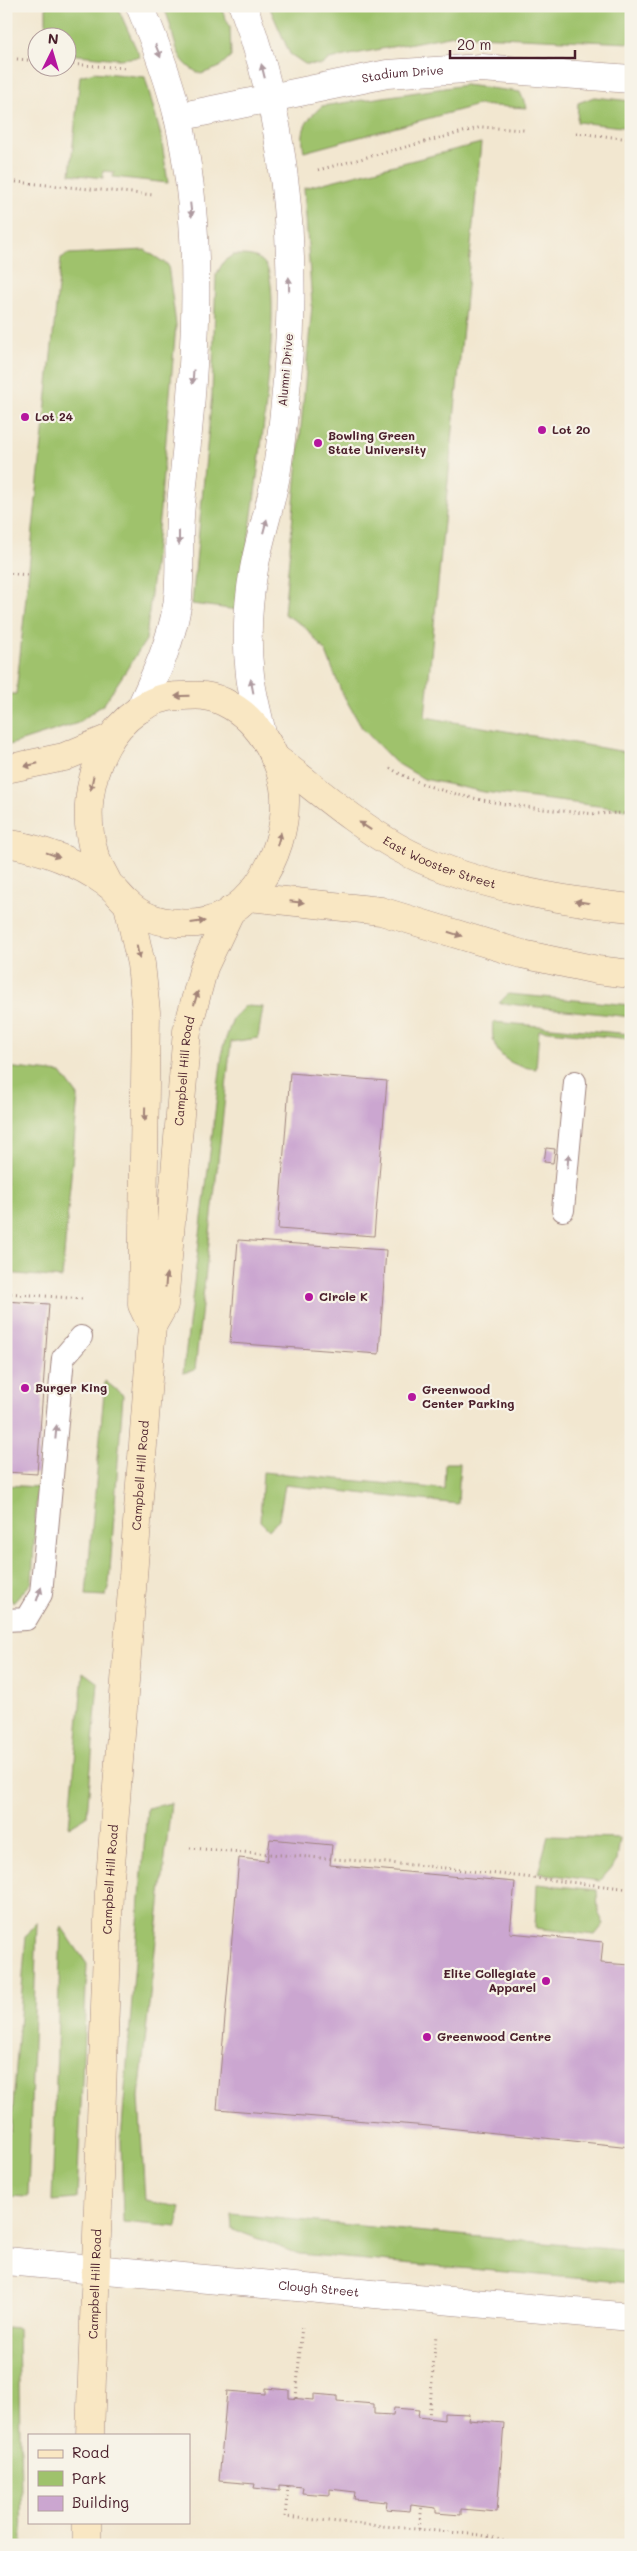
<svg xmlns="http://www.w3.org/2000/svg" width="637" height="2551" font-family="Mali,sans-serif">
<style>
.green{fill:#9fc26c;stroke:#74704c}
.building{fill:#cba6d0}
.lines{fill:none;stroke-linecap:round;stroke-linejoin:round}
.service-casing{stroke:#9e837e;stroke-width:24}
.tertiary-casing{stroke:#9e837e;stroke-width:29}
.secondary-casing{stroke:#9e837e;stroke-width:29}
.path{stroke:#9e837e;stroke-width:3;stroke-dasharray:1 4;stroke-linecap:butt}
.service{stroke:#fff;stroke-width:22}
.tertiary{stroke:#fff;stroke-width:28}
.secondary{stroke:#f9e7c3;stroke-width:28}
.oneway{fill:#ae9aa0}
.oneway2{fill:#a28377}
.poi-dot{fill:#b5179e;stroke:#f7f3e8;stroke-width:2}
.labels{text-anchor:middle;stroke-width:4.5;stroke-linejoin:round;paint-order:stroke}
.street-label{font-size:12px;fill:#4a1f2b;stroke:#f7f3e8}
.poi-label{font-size:12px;font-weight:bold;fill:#4a1f2b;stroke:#f7f3e8;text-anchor:start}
</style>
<rect width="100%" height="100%" fill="#f7f3e8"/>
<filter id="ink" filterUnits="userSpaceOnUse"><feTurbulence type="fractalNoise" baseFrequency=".02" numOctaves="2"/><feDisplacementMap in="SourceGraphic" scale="10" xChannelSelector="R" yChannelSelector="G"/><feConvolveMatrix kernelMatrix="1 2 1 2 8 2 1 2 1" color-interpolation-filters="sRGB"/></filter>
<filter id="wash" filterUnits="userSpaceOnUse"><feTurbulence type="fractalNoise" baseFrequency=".0096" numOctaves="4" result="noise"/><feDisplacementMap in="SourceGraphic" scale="20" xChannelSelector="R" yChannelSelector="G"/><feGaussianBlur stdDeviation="1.12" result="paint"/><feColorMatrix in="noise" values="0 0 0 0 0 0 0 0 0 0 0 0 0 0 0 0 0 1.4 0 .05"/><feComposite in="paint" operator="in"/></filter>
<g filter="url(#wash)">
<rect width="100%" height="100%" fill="#f2e7d0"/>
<!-- green -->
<path class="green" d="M 46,6 L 117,6 L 140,57 L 119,59 L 68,54 L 68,38 L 46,37 Z
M 163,6 L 220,6 L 230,27 L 231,56 L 218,68 L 201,74 C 170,61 177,33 163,6 Z
M 269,6 L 631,6 L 631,43 L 454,35 L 329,59 L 322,65 L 305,64 L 290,54 Z
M 94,72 L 145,77 L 161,136 L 168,183 L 113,177 L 114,172 L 103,171 L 103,178 L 70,174 L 80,76 Z
M 465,85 L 520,92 L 527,108 L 478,105 L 304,152 C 300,129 305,121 322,106 Z
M 594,97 L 631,101 L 631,128 L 577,122 L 578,103 Z
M 481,143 L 425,717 L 631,753 L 631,810 L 484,792 L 424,779 L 395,762 L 362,728 L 341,691 L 326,652 L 304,626 L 284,614 L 312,305 L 304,188 Z
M 145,250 L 168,265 L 176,325 L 160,509 L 146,640 L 104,704 L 78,723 L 6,746 L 6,694 L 16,694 L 61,258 L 68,254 Z
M 233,255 C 244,255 258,254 265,264 C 289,294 245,559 238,610 L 192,604 L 212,394 L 216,275 L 224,261 Z
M 508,994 L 631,1005 L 631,1017 L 499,1003 Z
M 245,1006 L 263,1007 L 258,1038 L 231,1042 L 195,1370 L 183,1373 L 223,1047 L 233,1018 Z
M 493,1022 L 631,1034 L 631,1039 L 539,1030 L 536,1069 C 507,1066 489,1053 493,1022 Z
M 6,1067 L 61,1073 L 78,1096 L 62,1278 L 6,1273 Z
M 105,1381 L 123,1395 L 109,1584 L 106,1596 L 86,1595 Z
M 445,1463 L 460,1463 L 458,1504 L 285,1485 L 279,1519 L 269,1530 L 260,1521 L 263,1472 L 444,1489 Z
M 6,1485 L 37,1487 L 32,1582 L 13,1603 L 6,1591 Z
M 83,1672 L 98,1683 L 87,1816 L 69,1827 Z
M 171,1803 L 139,2097 L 145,2201 L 181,2207 L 177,2227 L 123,2222 L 121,2140 L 147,1808 Z
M 548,1836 L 620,1838 L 617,1861 L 600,1881 L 538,1873 Z
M 537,1884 L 597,1890 L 598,1912 L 604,1924 L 595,1935 L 535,1928 Z
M 37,1922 L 28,2197 L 6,2196 L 6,2137 L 11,2132 L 26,1936 Z
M 61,1926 L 87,1964 L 77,2199 L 52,2201 Z
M 231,2214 L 631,2251 L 631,2283 L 299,2254 L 232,2229 Z
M 6,2327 L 18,2328 L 22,2545 L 6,2545 Z"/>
<g id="blocks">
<!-- building -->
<path class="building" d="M 290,1073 L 387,1081 L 374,1236 L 278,1229 Z
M 546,1148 L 555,1149 L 553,1163 L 544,1162 Z
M 238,1240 L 386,1250 L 379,1354 L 230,1343 Z
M 6,1301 L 49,1304 L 37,1474 L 6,1472 Z
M 270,1839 L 332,1845 L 330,1865 L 515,1882 L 510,1933 L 603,1942 L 601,1963 L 631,1965 L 631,2147 L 428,2126 L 217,2109 L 239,1858 L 267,1861 Z
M 265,2388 L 289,2390 L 289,2398 L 314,2400 L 314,2394 L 337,2396 L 337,2401 L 374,2404 L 374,2414 L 393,2415 L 394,2408 L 419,2410 L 418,2417 L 444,2420 L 444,2413 L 469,2414 L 468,2420 L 504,2423 L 497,2512 L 461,2509 L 461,2515 L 436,2513 L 436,2508 L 411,2505 L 410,2511 L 386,2509 L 387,2502 L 354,2499 L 355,2492 L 330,2489 L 330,2495 L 302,2493 L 303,2487 L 280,2485 L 280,2491 L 254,2488 L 255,2484 L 219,2481 L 227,2391 L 265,2394 Z"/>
</g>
</g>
<g filter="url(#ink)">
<use href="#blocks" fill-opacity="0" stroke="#9e837e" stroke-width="1"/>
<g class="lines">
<!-- service casing -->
<g class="service-casing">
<path id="service" d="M 563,1210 L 575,1082
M 6,1620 L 26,1619 L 41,1594 L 63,1358 L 81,1337"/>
</g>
<!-- tertiary casing -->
<g class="tertiary-casing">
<g id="tertiary">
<path d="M 243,6 C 298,152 299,317 277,469 C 272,503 260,535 254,569 C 248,602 246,641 250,675 C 252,694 258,714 262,734"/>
<path id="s1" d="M 178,117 L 387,74 L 481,68 L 631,79"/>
<path d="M 140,709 C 155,676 171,642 177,606 C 182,572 177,538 181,504 C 194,376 207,244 178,117 C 169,78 155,42 140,6"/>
<path id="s2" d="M 6,2261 L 631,2317"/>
</g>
</g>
<!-- secondary casing -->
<g class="secondary-casing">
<g id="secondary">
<path id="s3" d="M 274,757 C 314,787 353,822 397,847 C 463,884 556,900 631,908"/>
<path d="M 6,769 L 64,757 L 110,738"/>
<path d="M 6,843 C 43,849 77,862 108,884 C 115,889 120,897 127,903 C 140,916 159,922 177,923 C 246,931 287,856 285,796 C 283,770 271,744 254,725 C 242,711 222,698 204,696 C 197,695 188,696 180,696 C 149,696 120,720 106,746 C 88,779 84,817 94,853 C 97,864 105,875 109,885"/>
<path d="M 248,897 L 381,911 L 522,954 L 597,970 L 631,974"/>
<path d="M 128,905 L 141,964 L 146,1012 L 142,1305 L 152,1326"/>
<path id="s4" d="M 90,2435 L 109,1892 L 152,1326 L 164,1305 L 187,1031 L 204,967 L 231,910"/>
<path d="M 87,2545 L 87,2522"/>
</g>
</g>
<!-- path -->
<path class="path" d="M 17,59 L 38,61
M 68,64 L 126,68
M 576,133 L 631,139
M 318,170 L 482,127 L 524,130
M 6,181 L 153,195
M 6,573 L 28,575
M 390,768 C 440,799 525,808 585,813 C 600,815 616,812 631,814
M 6,1293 L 83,1299
M 190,1848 L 427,1866 L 631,1889
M 296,2398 L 302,2324
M 429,2418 L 436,2334
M 288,2486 L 285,2517 L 481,2535 L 520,2545
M 419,2529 L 422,2506"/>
<!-- service -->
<use href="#service" class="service"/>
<!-- tertiary -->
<use href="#tertiary" class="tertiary"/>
<!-- secondary -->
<use href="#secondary" class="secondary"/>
</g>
<!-- one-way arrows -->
<defs><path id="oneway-solid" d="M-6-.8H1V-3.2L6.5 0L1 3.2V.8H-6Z" transform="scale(1.25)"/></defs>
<g class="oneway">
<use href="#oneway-solid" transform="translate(158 51) rotate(68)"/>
<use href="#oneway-solid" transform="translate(263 71) rotate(-104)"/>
<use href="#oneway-solid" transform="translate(191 210) rotate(84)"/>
<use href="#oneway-solid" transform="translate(289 284) rotate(-91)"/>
<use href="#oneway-solid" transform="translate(193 377) rotate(94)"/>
<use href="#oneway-solid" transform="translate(265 526) rotate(-75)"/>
<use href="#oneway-solid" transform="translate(179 538) rotate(90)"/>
<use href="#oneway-solid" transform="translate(252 686) rotate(-101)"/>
<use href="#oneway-solid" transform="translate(568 1161) rotate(-85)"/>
<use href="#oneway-solid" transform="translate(56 1432) rotate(-85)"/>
<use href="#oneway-solid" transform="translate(39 1594) rotate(-71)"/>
</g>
<g class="oneway2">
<use href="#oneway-solid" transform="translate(182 696) rotate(179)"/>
<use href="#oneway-solid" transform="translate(31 765) rotate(166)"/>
<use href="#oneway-solid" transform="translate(92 783) rotate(102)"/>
<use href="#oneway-solid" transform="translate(365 826) rotate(-146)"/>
<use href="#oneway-solid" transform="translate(279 839) rotate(-75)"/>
<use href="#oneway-solid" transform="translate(53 855) rotate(20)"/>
<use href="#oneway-solid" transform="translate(297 902) rotate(6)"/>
<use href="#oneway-solid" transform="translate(582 902) rotate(-171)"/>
<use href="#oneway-solid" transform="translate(198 922) rotate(-7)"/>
<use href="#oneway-solid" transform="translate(455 934) rotate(17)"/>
<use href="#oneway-solid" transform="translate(138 952) rotate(79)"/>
<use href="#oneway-solid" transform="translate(196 998) rotate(-74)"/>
<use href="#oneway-solid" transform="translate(145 1114) rotate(91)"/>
<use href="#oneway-solid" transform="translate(166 1280) rotate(-86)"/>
</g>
</g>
<!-- markers -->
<g class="poi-dot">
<circle cx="25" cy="417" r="5"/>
<circle cx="542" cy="430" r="5"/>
<circle cx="318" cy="443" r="5"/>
<circle cx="309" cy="1297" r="5"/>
<circle cx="25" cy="1388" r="5"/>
<circle cx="412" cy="1397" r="5"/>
<circle cx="546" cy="1981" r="5"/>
<circle cx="427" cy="2037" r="5"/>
</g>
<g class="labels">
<!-- street labels -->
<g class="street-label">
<text dy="4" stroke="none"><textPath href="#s1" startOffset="229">Stadium Drive</textPath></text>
<text transform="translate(286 370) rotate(-85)" y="4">Alumni Drive</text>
<text dy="4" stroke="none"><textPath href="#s3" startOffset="198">East Wooster Street</textPath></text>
<text dy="4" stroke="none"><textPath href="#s4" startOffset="1370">Campbell Hill Road</textPath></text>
<text dy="4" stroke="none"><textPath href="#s4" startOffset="961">Campbell Hill Road</textPath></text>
<text dy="4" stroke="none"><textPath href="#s4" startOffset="556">Campbell Hill Road</textPath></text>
<text dy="4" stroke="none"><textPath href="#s4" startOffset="151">Campbell Hill Road</textPath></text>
<text dy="4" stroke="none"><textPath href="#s2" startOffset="314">Clough Street</textPath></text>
</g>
<!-- poi labels -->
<g class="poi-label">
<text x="35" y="421">Lot 24</text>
<text x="552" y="434">Lot 20</text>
<text x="328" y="440">Bowling Green<tspan x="328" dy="14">State University</tspan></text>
<text x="319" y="1301">Circle K</text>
<text x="35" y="1392">Burger King</text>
<text x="422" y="1394">Greenwood<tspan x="422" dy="14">Center Parking</tspan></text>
<text x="536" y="1978" text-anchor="end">Elite Collegiate<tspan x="536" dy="14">Apparel</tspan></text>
<text x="437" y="2041">Greenwood Centre</text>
</g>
</g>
<!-- margin -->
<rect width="637" height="2551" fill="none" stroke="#f7f3e8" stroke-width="25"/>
<!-- legend -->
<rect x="28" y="2434" width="162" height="90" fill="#f7f3e8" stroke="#b29e9c"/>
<rect x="38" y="2450" width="25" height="8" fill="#f9e7c3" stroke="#b29e9c"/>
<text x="72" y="2458" font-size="15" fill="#4a1f2b">Road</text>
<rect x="38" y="2471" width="25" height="15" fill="#9fc26c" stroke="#b29e9c"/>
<text x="72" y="2484" font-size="15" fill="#4a1f2b">Park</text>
<rect x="38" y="2496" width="25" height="15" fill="#cba6d0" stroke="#b29e9c"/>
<text x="72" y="2508" font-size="15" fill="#4a1f2b">Building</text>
<!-- north arrow -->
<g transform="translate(52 52) rotate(5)"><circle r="24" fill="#f7f3e8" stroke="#b29e9c"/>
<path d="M0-4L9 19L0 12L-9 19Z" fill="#b5179e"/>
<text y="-8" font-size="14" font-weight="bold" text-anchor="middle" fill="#4a1f2b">N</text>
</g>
<!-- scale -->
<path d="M450 50v8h125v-8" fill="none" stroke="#4a1f2b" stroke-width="2.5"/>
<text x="457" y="50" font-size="15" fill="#4a1f2b" stroke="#f7f3e8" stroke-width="4" paint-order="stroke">20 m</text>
</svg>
